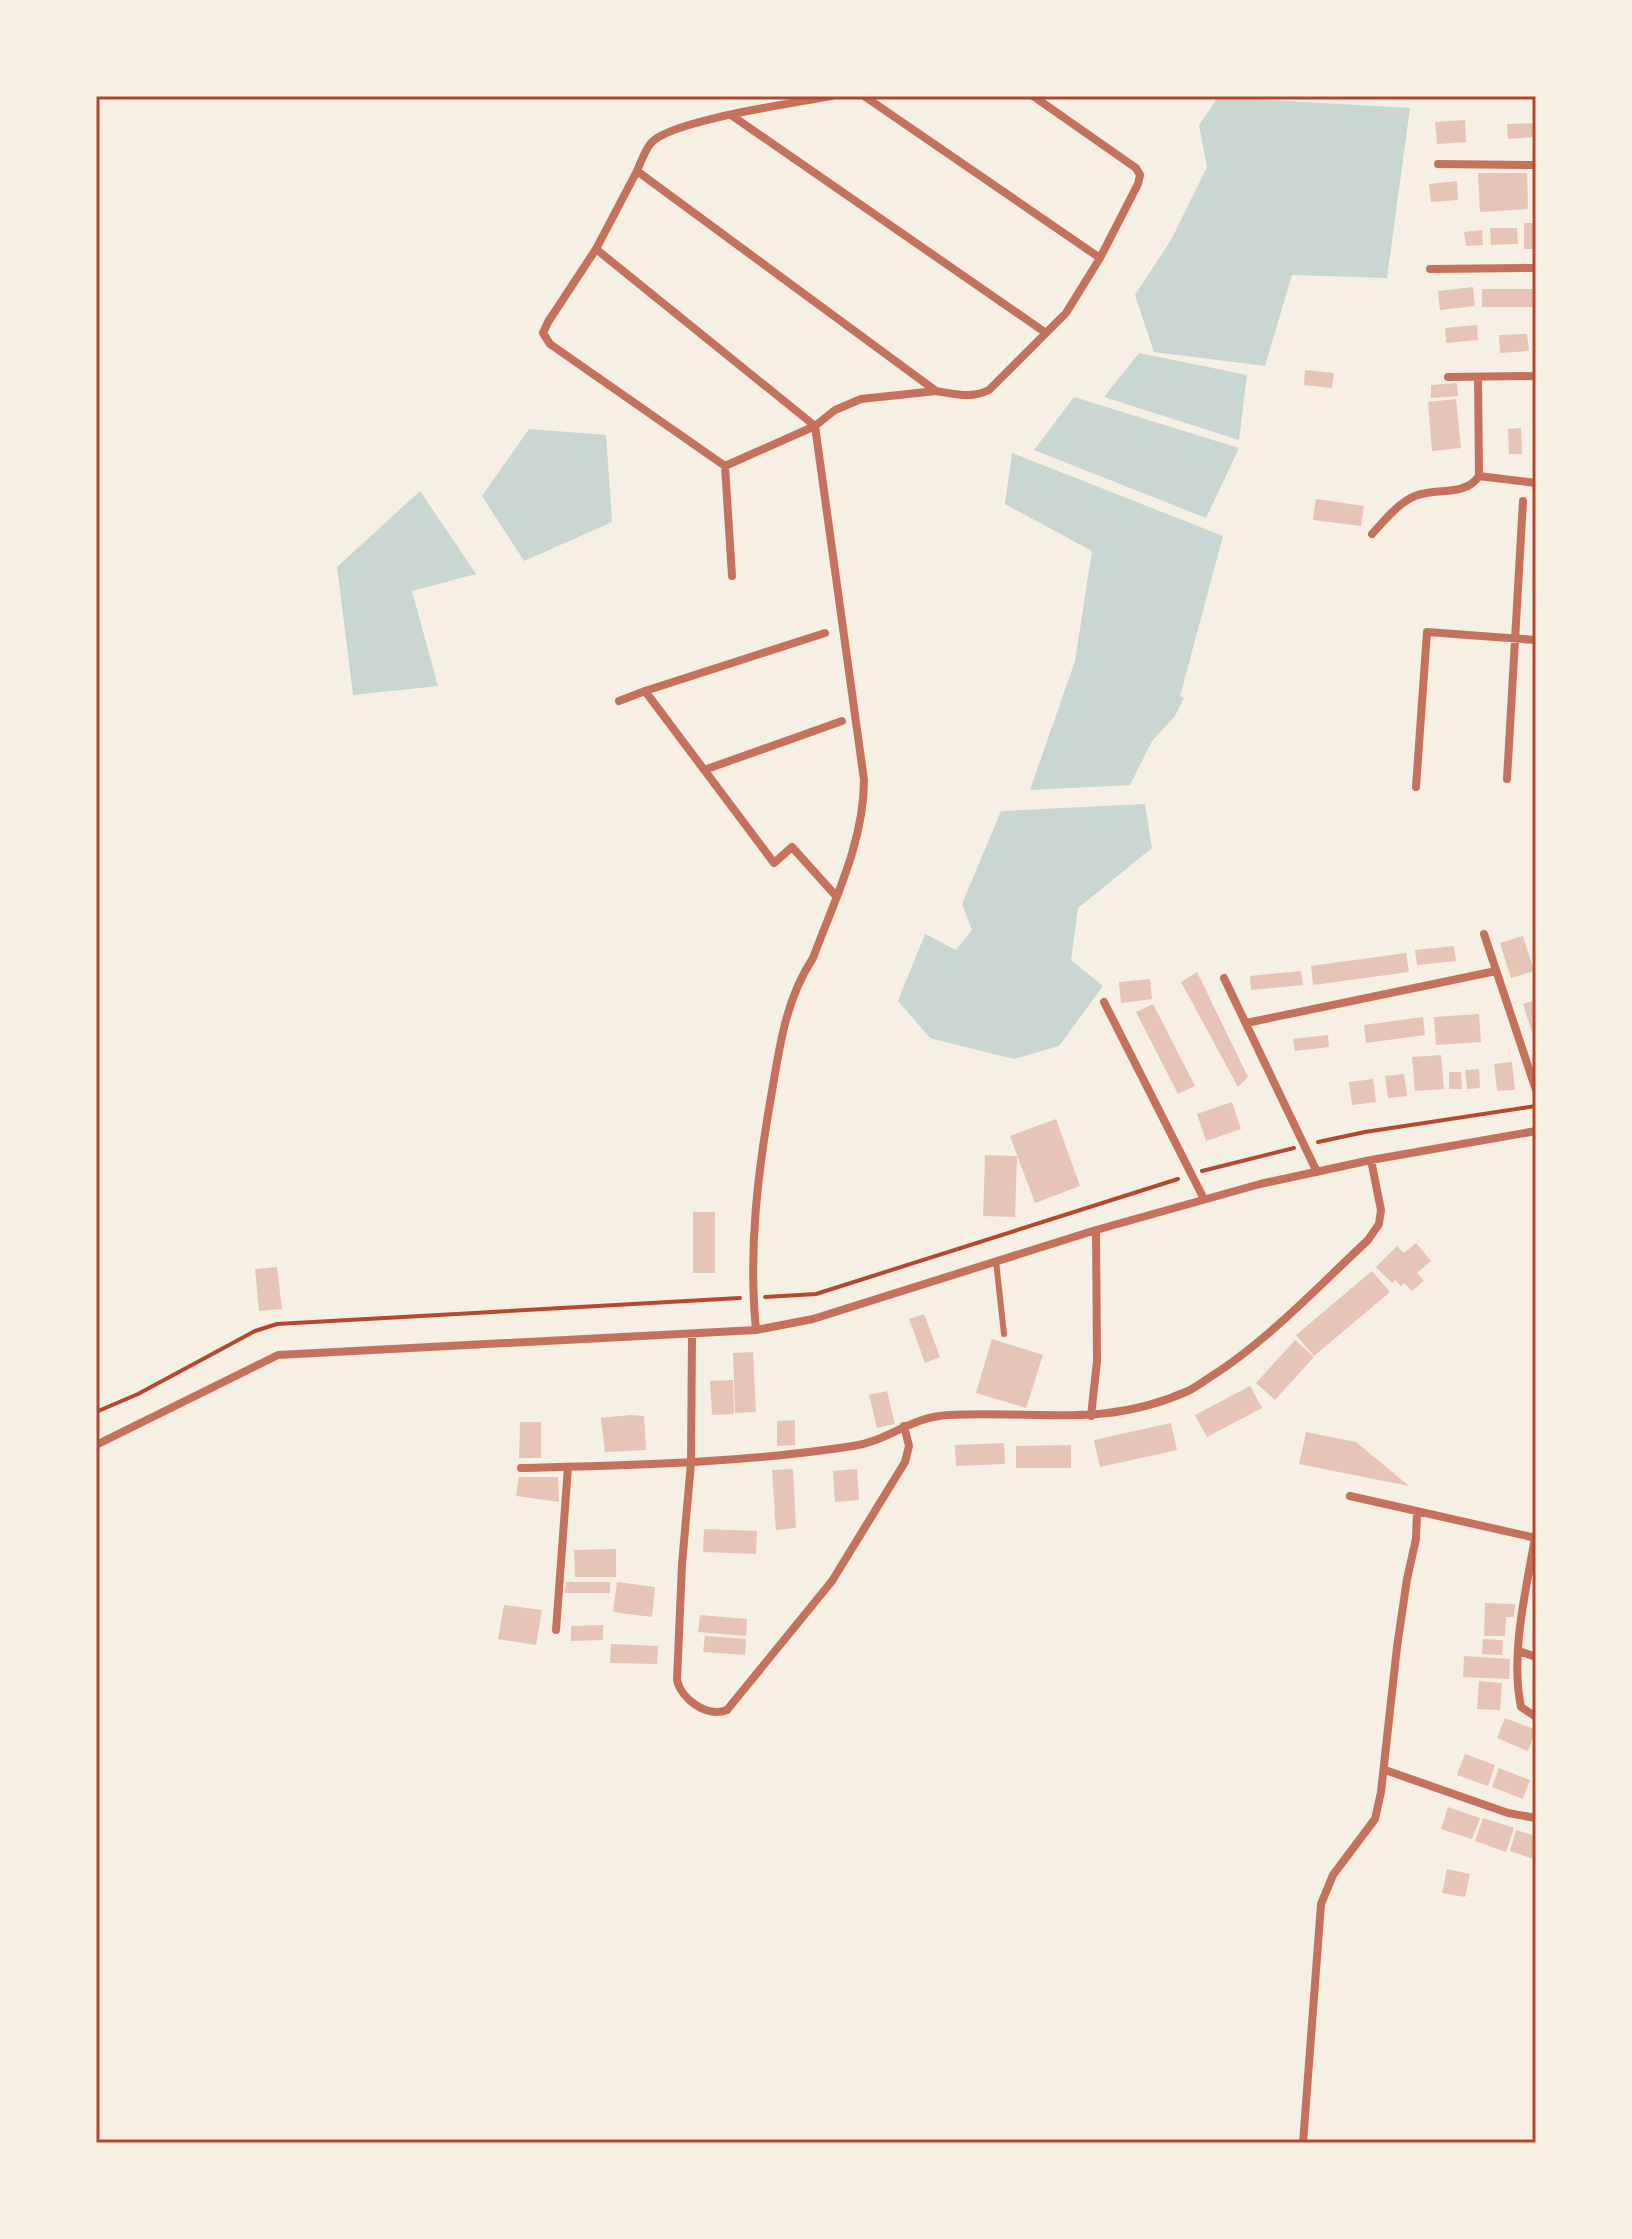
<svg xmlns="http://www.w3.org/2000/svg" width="1632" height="2239" font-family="Cabin,sans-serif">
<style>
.water{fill:#c9d6d2}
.building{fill:#e6c5b7}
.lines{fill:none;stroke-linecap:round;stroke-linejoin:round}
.path{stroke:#b5482f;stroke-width:4}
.service{stroke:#c5725c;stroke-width:6}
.minor{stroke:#c5725c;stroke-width:8}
.neatline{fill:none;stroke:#b5482f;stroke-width:3}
</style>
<rect width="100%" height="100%" fill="#f6efe4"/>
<!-- water -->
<path class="water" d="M 1218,97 L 1410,108 L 1387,278 L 1292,275 L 1265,366 L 1154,352 L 1135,295 L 1171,240 L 1207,167 L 1199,125 Z
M 1139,353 L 1247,375 L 1239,440 L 1104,397 Z
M 1074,397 L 1239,448 L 1206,518 L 1034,450 Z
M 529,429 L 606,435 L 612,522 L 524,561 L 482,496 Z
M 1012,453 L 1223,536 L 1180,696 L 1184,698 L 1175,716 L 1152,741 L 1130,785 L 1030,790 L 1075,661 L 1092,551 L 1005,504 Z
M 420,491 L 476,574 L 412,591 L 438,686 L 353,695 L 337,567 Z
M 1145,804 L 1152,848 L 1078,908 L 1071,960 L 1103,986 L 1059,1046 L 1014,1059 L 930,1038 L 898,1001 L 925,934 L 956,950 L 972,930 L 962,904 L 1001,811 Z"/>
<!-- building -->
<path class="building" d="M 1465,120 L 1466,142 L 1437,144 L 1435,122 Z
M 1536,123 L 1536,137 L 1508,139 L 1507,124 Z
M 1478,173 L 1527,173 L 1528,209 L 1480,212 Z
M 1457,181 L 1458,200 L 1431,202 L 1429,184 Z
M 1524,223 L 1536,223 L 1536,249 L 1524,249 Z
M 1490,228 L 1517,228 L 1518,244 L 1491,245 Z
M 1482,230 L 1483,245 L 1466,246 L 1464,232 Z
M 1473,287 L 1475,306 L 1440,310 L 1438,291 Z
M 1482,289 L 1536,289 L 1536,307 L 1482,307 Z
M 1477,325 L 1478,340 L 1446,343 L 1445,328 Z
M 1527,334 L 1529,351 L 1500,353 L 1499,335 Z
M 1305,370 L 1334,373 L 1332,388 L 1304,385 Z
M 1457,383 L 1458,396 L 1431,398 L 1431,385 Z
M 1456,399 L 1461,448 L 1432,451 L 1428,402 Z
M 1521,428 L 1522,454 L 1509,454 L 1508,429 Z
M 1316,499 L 1364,506 L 1361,526 L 1313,520 Z
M 1523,936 L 1534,971 L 1511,978 L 1500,943 Z
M 1454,946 L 1456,961 L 1417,965 L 1415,950 Z
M 1406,953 L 1409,972 L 1313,985 L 1311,966 Z
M 1301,971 L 1303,985 L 1251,990 L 1250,976 Z
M 1197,972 L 1248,1077 L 1238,1087 L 1181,982 Z
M 1150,979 L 1152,999 L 1121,1003 L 1119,982 Z
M 1536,1000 L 1536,1031 L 1532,1032 L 1523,1004 Z
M 1153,1004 L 1195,1086 L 1178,1094 L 1136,1012 Z
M 1479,1014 L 1481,1042 L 1436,1045 L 1434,1017 Z
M 1423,1017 L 1425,1035 L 1366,1043 L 1364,1025 Z
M 1328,1035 L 1329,1047 L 1295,1051 L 1293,1039 Z
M 1441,1055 L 1444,1089 L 1415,1091 L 1412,1057 Z
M 1512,1062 L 1515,1090 L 1497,1091 L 1494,1064 Z
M 1479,1069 L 1480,1088 L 1467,1089 L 1465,1070 Z
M 1449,1072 L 1461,1072 L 1462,1089 L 1449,1089 Z
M 1404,1074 L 1407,1096 L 1388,1098 L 1385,1076 Z
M 1373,1079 L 1376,1102 L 1352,1105 L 1349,1082 Z
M 1232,1102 L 1241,1129 L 1206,1141 L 1197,1114 Z
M 1056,1119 L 1080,1186 L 1035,1203 L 1010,1136 Z
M 985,1155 L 1017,1156 L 1015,1217 L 983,1216 Z
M 693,1212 L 715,1212 L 715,1273 L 693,1273 Z
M 1416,1243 L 1431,1261 L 1417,1273 L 1424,1281 L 1412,1291 L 1404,1283 L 1401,1286 L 1395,1280 L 1392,1283 L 1376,1267 L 1397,1246 L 1404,1253 Z
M 277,1267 L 282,1309 L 259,1311 L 255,1269 Z
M 1372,1271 L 1390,1292 L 1314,1356 L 1296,1335 Z
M 924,1314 L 940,1357 L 925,1363 L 909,1319 Z
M 992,1339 L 1043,1355 L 1026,1408 L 976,1393 Z
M 1295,1340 L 1314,1357 L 1275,1400 L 1256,1383 Z
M 753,1352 L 756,1412 L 735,1413 L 733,1353 Z
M 733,1380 L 734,1414 L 712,1415 L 710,1381 Z
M 1250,1386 L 1262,1408 L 1207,1437 L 1195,1415 Z
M 887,1391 L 895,1424 L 877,1428 L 869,1395 Z
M 630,1415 L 644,1416 L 646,1450 L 605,1452 L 601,1418 Z
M 795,1420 L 795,1445 L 777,1446 L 777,1421 Z
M 520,1422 L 541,1422 L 541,1458 L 519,1458 Z
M 1171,1423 L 1177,1450 L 1100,1467 L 1094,1440 Z
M 1306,1432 L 1356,1442 L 1409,1486 L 1299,1464 Z
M 1004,1443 L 1005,1464 L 956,1466 L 955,1445 Z
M 1071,1445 L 1071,1468 L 1016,1468 L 1016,1446 Z
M 793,1469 L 796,1528 L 776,1530 L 772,1470 Z
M 857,1469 L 859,1500 L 835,1502 L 833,1471 Z
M 519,1477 L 558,1477 L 559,1502 L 516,1496 Z
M 704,1529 L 757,1531 L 756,1554 L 703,1552 Z
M 616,1549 L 616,1577 L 575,1577 L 574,1550 Z
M 566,1582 L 610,1582 L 610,1593 L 565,1593 Z
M 617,1582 L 655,1587 L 652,1617 L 613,1612 Z
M 1485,1603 L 1515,1604 L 1514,1617 L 1506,1617 L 1505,1636 L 1484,1636 Z
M 504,1605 L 542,1610 L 536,1645 L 498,1639 Z
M 700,1615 L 747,1619 L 746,1636 L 698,1632 Z
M 603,1625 L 603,1640 L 571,1641 L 571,1626 Z
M 705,1636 L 746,1639 L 745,1655 L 703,1652 Z
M 1483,1639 L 1503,1640 L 1502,1655 L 1482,1654 Z
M 611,1644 L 658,1646 L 657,1664 L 610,1663 Z
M 1464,1656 L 1510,1659 L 1509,1679 L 1463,1677 Z
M 1479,1681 L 1502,1683 L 1500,1710 L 1477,1709 Z
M 1505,1718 L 1536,1730 L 1528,1751 L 1497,1738 Z
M 1465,1754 L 1495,1765 L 1488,1786 L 1457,1775 Z
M 1499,1768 L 1530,1780 L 1523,1799 L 1492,1787 Z
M 1448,1807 L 1480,1818 L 1472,1839 L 1441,1829 Z
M 1483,1818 L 1514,1828 L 1506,1852 L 1475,1841 Z
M 1516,1830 L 1536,1836 L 1536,1860 L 1510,1851 Z
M 1447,1869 L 1470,1874 L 1465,1897 L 1442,1893 Z"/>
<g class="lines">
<!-- path -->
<path class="path" d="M 1318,1142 L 1365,1132 L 1536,1106
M 1202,1171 L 1294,1148
M 765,1297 L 816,1294 L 1178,1179
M 96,1412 L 138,1394 L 255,1331 L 277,1324 L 740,1298"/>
<!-- service -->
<path class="service" d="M 996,1261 L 1004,1334"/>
<!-- minor -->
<path class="minor" d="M 864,96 L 1100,258
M 731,115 L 1046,333
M 1438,164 L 1536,165
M 596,249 L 815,426 L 725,466 L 550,344 L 543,333 L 548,322 L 596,249 L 637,171
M 1430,269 L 1536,268
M 1448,377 L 1536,376
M 1478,377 L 1479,476
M 936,391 C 956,394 971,399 989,390 L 1066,313 L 1100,258 L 1138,184 L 1140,175 L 1136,168 L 1033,96
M 725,466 L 732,576
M 1372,534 C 1384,521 1398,503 1415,496 C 1437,487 1465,497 1479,476 L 1536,483
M 825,633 L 645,691 L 774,863 L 792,847 L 836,896
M 619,701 L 645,691
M 704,770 L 842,721
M 1507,779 L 1523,501
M 1416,787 L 1427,632 L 1536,640
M 1484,934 L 1536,1090
M 1224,978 L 1317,1172
M 1104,1002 L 1204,1199
M 1246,1023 L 1496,971
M 756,1330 C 748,1249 758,1170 772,1091 C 780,1044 786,999 813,958 C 834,901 864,842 864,780 L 815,426 L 835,410 L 861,399 L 936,391 L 637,171 C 641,162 645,150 651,143 C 671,120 796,103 831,96
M 692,1335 L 691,1463 L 682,1564 L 677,1680 C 681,1699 707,1718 727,1710 L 832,1581 L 905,1462 L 909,1446 L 904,1426
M 1091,1416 L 1097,1361 L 1096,1230
M 96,1445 L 278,1355 L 756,1330 L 813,1319 L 1096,1230 L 1260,1184 L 1371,1160 L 1536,1131
M 521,1468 C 632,1465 743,1463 853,1446 C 889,1441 909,1417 949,1415 C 1036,1410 1103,1429 1188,1391 C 1198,1386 1208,1378 1218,1372 C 1273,1335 1320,1285 1368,1240 L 1379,1224 L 1381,1210 L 1371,1160
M 1350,1496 L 1536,1538
M 1535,1538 C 1526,1590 1510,1655 1521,1707 L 1536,1717
M 556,1630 L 568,1467
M 1519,1651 L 1536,1657
M 1385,1770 L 1508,1813 L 1536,1818
M 1303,2143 L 1321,1904 L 1333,1875 L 1375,1819 L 1381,1792 L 1397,1647 L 1407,1579 L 1416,1539 L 1417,1513"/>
</g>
<!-- border -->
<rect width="1632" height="2239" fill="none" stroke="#f6efe4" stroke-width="196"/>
<rect x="98" y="98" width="1436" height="2043" class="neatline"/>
</svg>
